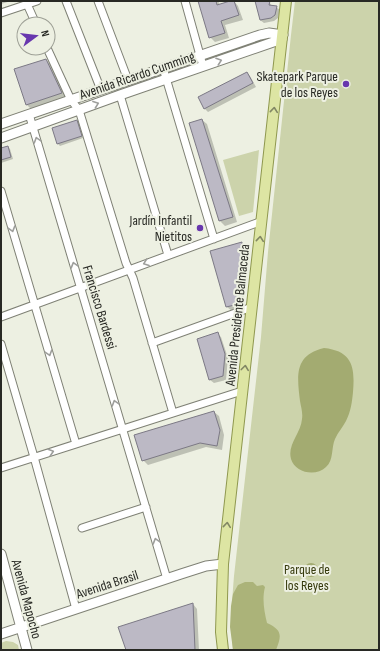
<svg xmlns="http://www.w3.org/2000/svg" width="380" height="651" font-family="'Sofia Sans Condensed',sans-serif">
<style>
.green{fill:#ccd3ab}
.forest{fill:#abb379}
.water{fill:#a3ab71}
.shadow{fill:#0003}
.building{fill:#bcb9c5;stroke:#7c7985}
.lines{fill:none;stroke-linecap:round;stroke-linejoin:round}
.street-casing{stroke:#7f8175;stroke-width:9}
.secondary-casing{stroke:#7f8175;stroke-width:11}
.primary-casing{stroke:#8f984f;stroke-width:12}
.street{stroke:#fff;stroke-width:7}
.secondary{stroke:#fff;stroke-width:9}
.primary{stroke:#dde5a3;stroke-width:10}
.oneway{stroke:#9e9f9c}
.oneway2{stroke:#828764}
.poi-dot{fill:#6837ae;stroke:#edf0e2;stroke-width:1.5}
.labels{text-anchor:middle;stroke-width:4;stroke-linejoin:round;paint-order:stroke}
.street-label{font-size:14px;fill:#282924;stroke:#edf0e2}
.poi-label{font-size:14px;fill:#282924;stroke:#edf0e2;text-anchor:end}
.park-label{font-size:14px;fill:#363a0c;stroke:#edf0e2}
</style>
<rect width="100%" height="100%" fill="#edf0e2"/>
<!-- green -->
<path class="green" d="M 295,1 L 379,1 L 379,650 L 233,650 C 230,625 232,601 234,576 L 261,337 L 268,252 L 291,35 Z
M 259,150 L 253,212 L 239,216 L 223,160 Z
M 6,641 L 13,642 L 18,645 L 19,650 L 1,650 L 1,643 Z"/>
<!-- forest -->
<path class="forest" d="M 245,582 L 253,582 L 257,586 L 263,585 L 265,587 C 262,598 264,611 267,623 C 282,630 282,635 276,650 L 233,650 L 230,627 L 231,606 L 233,594 L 238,585 Z"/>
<!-- water -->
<path class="water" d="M 324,348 C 353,351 355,368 353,392 C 352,402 351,411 346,421 C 343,427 338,432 335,439 C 331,448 334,460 326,467 C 316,477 295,473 291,459 C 287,445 301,433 302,419 C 303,413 301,407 300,401 C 297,376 294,355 324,348 Z
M304 570a7 7 0 1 1 14 0a7 7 0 1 1-14 0Z"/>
<!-- shadow -->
<path class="shadow" d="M 1,1 L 11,1 L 1,4 Z
M 199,1 L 218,1 L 220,5 L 234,1 L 238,6 L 243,20 L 225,25 L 229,38 L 215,42 L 210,37 Z
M 258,1 L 269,2 L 272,6 L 276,7 L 280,10 L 278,18 L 274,21 L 264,23 L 260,20 Z
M 46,60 L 51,65 L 66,98 L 32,110 L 27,105 L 16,70 Z
M 247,73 L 250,76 L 256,87 L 208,112 L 204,108 Z
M 202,120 L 207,124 L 237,222 L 225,226 L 220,221 L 190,123 Z
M 76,121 L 79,123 L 83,138 L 60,146 L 58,144 L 53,129 Z
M 8,147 L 10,149 L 13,159 L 1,163 L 1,149 Z
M 242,243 L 246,247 L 243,308 L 232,311 L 227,307 Z
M 218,334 L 221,337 L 228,358 L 226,380 L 214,383 L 210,380 L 198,340 Z
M 214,412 L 219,416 L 224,435 L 222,450 L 206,447 L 148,465 L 143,460 Z
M 193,604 L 197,609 L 199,650 L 127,650 Z"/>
<!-- building -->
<path class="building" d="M 198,1 L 216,1 L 217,5 L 230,1 L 234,1 L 239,15 L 221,21 L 225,33 L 209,38 Z
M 255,1 L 270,1 L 269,5 L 277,6 L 275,15 L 271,18 L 260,20 Z
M 46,59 L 62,93 L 26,105 L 14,69 Z
M 247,72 L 253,83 L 204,109 L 198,97 Z
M 202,119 L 233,217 L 219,221 L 189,123 Z
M 77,120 L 82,136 L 57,144 L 52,128 Z
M 8,146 L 11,157 L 1,160 L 1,148 Z
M 242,242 L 239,304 L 226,307 L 210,251 Z
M 218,332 L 225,354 L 223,376 L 209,380 L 197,339 Z
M 214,411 L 220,430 L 217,446 L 200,443 L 142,461 L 134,435 Z
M 193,603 L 195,650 L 126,650 L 118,627 Z"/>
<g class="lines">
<!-- street casing -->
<g class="street-casing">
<path id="street" d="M 66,1 L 101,90
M 98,1 L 128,80
M 185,1 L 203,66
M 27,4 L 36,24
M 1,13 L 37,1
M 47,48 L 71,100 L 79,110 L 126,263 L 133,278 L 173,413
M 163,68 L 214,239
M 120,95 L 168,255
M 29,114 L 167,579
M 1,191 L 76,444
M 1,317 L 262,221
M 152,343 L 252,307
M 1,344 L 34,457 L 76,609
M 1,468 L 242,391
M 82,528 L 146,507"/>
</g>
<!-- secondary casing -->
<g class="secondary-casing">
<path id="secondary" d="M 1,124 L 260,35 L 269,33 L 283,35
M 1,138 L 120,95 L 282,39
M 1,554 L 27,650
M 1,634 L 181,574 L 206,566 L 223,564"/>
</g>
<!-- primary casing -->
<g class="primary-casing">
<path id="primary" d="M 223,650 L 221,632 L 223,564 L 286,1"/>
</g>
<!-- street -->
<use href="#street" class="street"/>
<!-- secondary -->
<use href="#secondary" class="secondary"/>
<!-- primary -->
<use href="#primary" class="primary"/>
</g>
<!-- one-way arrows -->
<defs><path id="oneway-chevron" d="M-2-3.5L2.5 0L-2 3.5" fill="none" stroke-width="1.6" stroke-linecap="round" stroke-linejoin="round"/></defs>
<g class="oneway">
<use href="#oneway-chevron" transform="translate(219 61) rotate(-19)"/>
<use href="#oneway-chevron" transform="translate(96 104) rotate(-20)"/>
<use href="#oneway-chevron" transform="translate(37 140) rotate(-107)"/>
<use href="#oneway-chevron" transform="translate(12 229) rotate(74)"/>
<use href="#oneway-chevron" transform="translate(146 263) rotate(160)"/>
<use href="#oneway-chevron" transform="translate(74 265) rotate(-106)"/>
<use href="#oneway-chevron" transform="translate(49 353) rotate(73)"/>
<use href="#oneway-chevron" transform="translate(115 403) rotate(-107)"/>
<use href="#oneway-chevron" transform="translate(51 452) rotate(-18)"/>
<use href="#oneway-chevron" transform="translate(156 541) rotate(-106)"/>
</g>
<g class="oneway2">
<use href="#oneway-chevron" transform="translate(274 110) rotate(-84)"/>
<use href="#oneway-chevron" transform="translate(260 239) rotate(-84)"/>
<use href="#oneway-chevron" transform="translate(245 368) rotate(-83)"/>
<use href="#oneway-chevron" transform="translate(227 525) rotate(-84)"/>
</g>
<!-- markers -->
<g class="poi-dot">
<circle cx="346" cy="84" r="4"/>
<circle cx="200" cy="228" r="4"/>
</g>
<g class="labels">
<!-- street labels -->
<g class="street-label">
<text transform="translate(137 75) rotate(-19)" y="5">Avenida Ricardo Cumming</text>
<text transform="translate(100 307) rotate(73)" y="5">Francisco Bardessi</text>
<text transform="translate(237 315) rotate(-84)" y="5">Avenida Presidente Balmaceda</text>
<text transform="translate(107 584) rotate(-18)" y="5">Avenida Brasil</text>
<text transform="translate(27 599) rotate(75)" y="5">Avenida Mapocho</text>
</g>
<!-- poi labels -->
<g class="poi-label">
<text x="338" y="81">Skatepark Parque<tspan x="338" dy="16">de los Reyes</tspan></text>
<text x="192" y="225">Jardín Infantil<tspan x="192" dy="16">Nietitos</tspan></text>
</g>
<!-- park labels -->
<g class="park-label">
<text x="307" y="574">Parque de<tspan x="307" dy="16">los Reyes</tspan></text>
</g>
</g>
<!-- border -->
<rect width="380" height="651" fill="none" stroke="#282924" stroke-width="4"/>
<!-- north arrow -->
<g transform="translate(36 36) rotate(75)"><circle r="19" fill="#edf0e2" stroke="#9ea096"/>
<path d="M0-3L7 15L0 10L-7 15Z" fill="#6837ae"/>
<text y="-6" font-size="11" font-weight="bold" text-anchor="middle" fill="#282924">N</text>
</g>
</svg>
